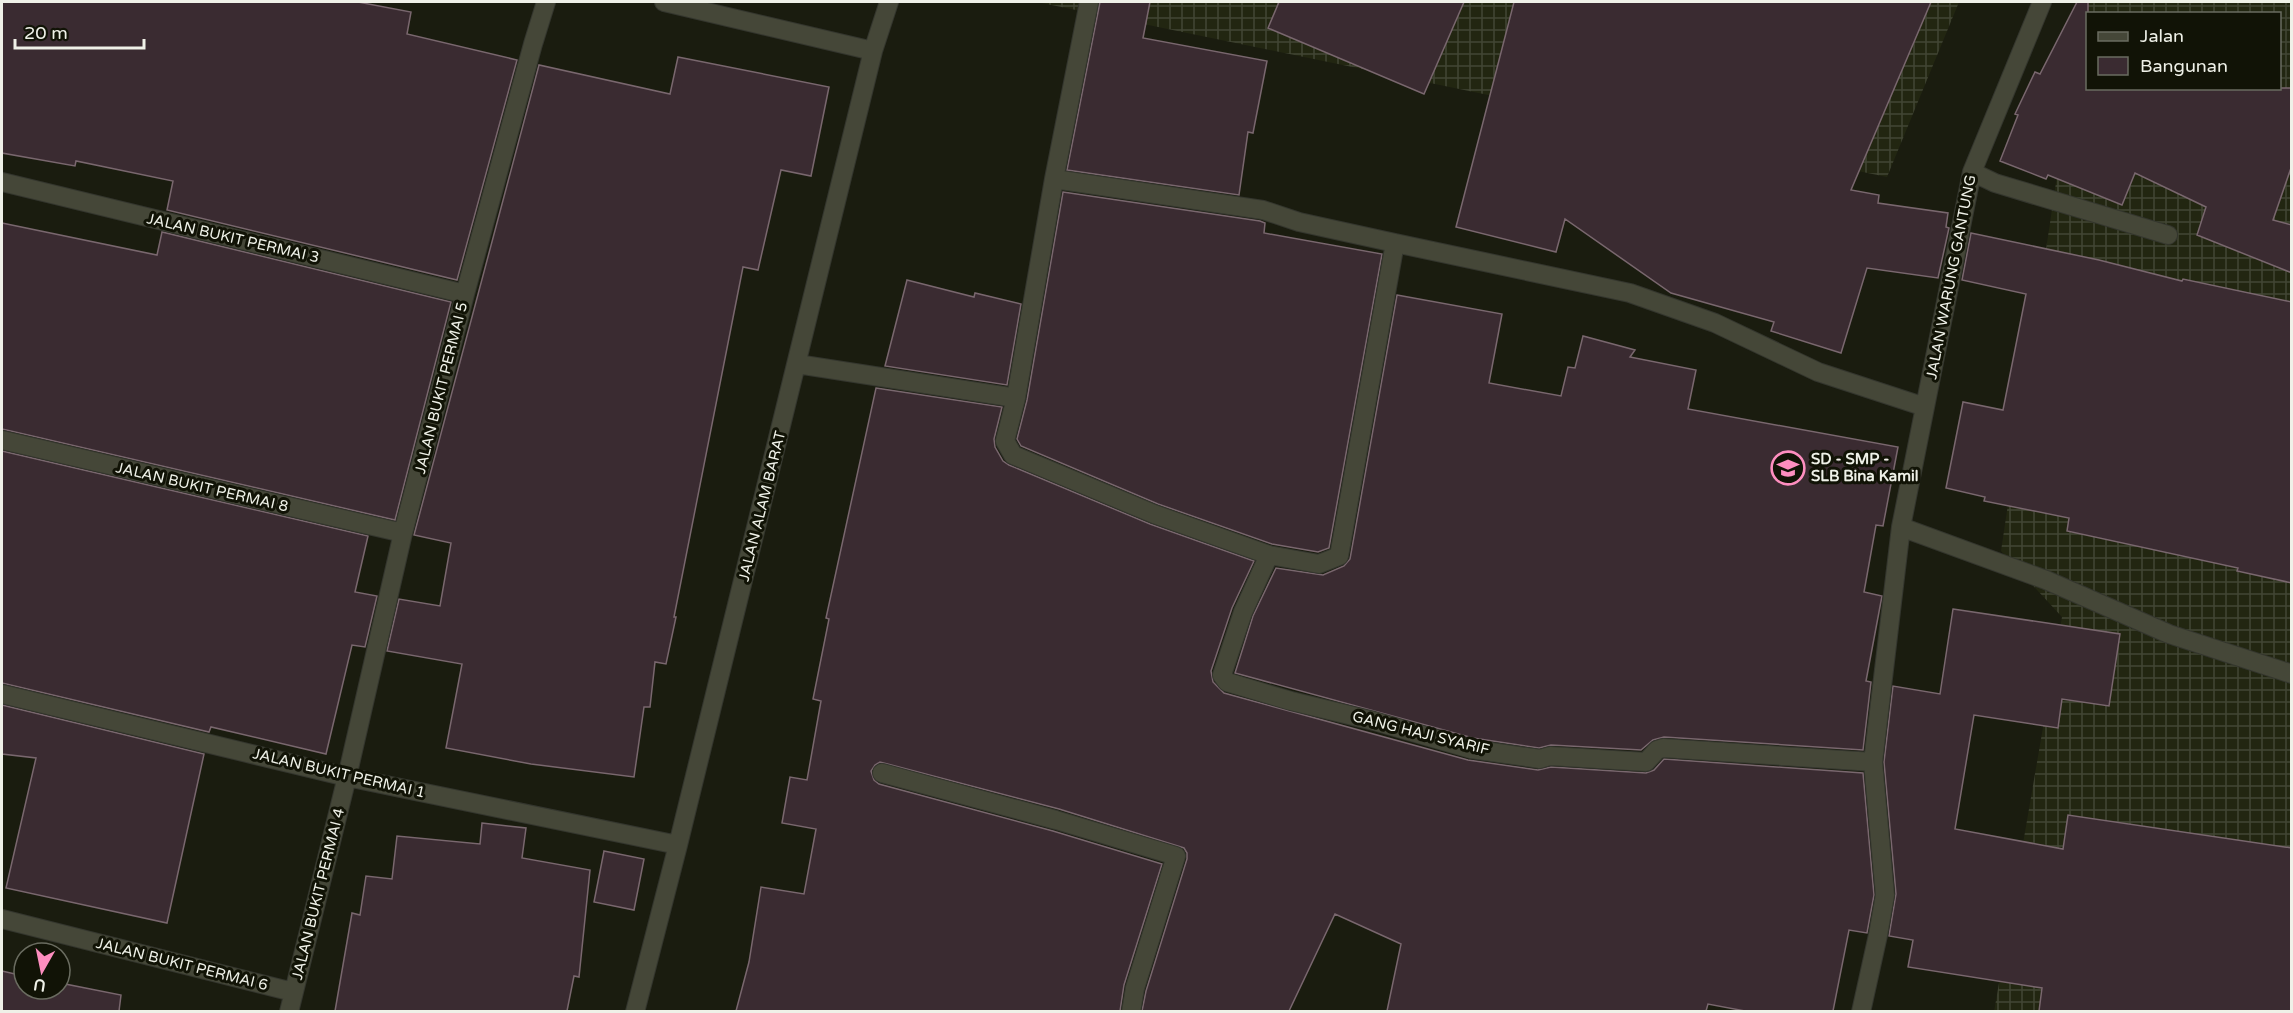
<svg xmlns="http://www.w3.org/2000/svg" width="2293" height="1013" font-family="'Varela Round',sans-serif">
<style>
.industrial{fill:url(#industrial-grid);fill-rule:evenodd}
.building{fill:#3a2b31;stroke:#79676e;stroke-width:1.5}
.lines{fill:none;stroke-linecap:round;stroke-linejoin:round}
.minor-casing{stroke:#34362e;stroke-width:20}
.minor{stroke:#454738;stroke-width:18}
.labels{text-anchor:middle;stroke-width:6;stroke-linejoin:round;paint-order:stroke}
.street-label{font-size:15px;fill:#eff1e8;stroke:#111306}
.poi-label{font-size:15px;font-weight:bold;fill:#eff1e8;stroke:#111306;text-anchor:start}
</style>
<defs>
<pattern id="industrial-grid" width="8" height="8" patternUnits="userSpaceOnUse" patternTransform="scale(1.5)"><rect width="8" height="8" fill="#222611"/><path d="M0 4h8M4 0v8" fill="none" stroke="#424634"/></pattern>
</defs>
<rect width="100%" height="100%" fill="#1a1c0f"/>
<!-- industrial -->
<path class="industrial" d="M 1037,2 L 1959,2 L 1887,177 Z
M 2083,2 L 2291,2 L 2291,1011 L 1994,1012 L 2062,617 L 2001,551 ZM 2088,14 L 2280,14 L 2280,88 L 2088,88 Z"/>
<!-- building -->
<path class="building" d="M 2,2 L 358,2 L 411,12 L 407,34 L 517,60 L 457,280 L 167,210 L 173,181 L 76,161 L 75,166 L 2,153 Z
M 1100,2 L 1150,2 L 1143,38 L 1267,61 L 1253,133 L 1248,132 L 1239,195 L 1067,170 Z
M 1279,2 L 1464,2 L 1424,94 L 1268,28 Z
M 1514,2 L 1931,2 L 1851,190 L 1879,195 L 1878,203 L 1948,213 L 1946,227 L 1949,228 L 1938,278 L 1867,268 L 1841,353 L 1771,331 L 1774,322 L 1671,293 L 1565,219 L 1556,252 L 1456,227 Z
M 2077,2 L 2088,2 L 2088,88 L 2292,88 L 2292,165 L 2273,220 L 2292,225 L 2292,273 L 2197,235 L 2206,207 L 2135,173 L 2122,205 L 2048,175 L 2046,179 L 2000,161 L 2018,115 L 2015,114 L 2035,72 L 2040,74 Z
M 678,57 L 829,87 L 811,176 L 781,170 L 758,270 L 743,267 L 674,617 L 676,617 L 666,664 L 655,662 L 650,707 L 644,707 L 634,777 L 531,764 L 446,748 L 462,664 L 387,651 L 399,599 L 440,606 L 451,543 L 414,535 L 539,65 L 670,94 Z
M 1063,192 L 1260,221 L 1265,223 L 1264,233 L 1382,254 L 1329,548 L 1318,552 L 1272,544 L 1158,504 L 1021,446 L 1017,439 L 1027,400 Z
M 2,223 L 157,255 L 162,232 L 451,302 L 395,520 L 2,429 Z
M 1971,233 L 2099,260 L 2182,281 L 2183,279 L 2292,302 L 2292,583 L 2237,571 L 2238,568 L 2067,531 L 2069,518 L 1984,501 L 1985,497 L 1946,488 L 1963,402 L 2003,410 L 2026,294 L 1962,280 Z
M 907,280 L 974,297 L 975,293 L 1021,304 L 1007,385 L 885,366 Z
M 1397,295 L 1502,314 L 1489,383 L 1561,396 L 1568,367 L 1575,368 L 1583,336 L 1635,350 L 1630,357 L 1696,370 L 1688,409 L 1898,447 L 1883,526 L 1876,525 L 1864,592 L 1882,596 L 1866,681 L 1871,682 L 1863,750 L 1664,737 L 1653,740 L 1641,750 L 1551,745 L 1539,748 L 1473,738 L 1235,673 L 1253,616 L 1276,568 L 1323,575 L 1344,566 L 1350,559 Z
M 876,388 L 1002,407 L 994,439 L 995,447 L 1003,461 L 1009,465 L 1150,524 L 1254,561 L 1232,608 L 1211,671 L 1213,682 L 1224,693 L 1468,760 L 1538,770 L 1551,767 L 1646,773 L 1654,770 L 1664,759 L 1863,773 L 1874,895 L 1867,933 L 1849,930 L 1833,1011 L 1745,1011 L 1708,1004 L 1706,1011 L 1387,1011 L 1401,944 L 1335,914 L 1289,1011 L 1142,1011 L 1146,991 L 1187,859 L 1187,853 L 1184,848 L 1059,809 L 880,762 L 875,765 L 871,771 L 874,780 L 879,784 L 1053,831 L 1162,864 L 1124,985 L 1120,1011 L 736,1011 L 749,962 L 761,887 L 804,894 L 816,829 L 782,823 L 790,777 L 807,780 L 821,701 L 813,699 L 829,619 L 826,618 Z
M 2,451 L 368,536 L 355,592 L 377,596 L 365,647 L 352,645 L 326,754 L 211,727 L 209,732 L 2,683 Z
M 1953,609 L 2120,634 L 2109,706 L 2062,699 L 2058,728 L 1974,715 L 1955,829 L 2063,849 L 2068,815 L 2292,848 L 2292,1011 L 2039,1011 L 2042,988 L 1908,967 L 1913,940 L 1889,936 L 1896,894 L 1884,762 L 1893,686 L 1940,694 Z
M 2,705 L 204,754 L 167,923 L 6,888 L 36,758 L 2,754 Z
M 482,823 L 526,828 L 522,858 L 590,870 L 579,977 L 574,976 L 567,1011 L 335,1011 L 352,913 L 360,915 L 366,876 L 392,879 L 397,836 L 480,844 Z
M 604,851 L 644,859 L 634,910 L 594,902 Z
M 2,971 L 24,976 L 24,989 L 60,989 L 60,983 L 121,995 L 119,1011 L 2,1011 Z"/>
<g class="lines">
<!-- minor casing -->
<g class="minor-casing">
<path id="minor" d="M 664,2 L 873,51
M 1972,172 L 1995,183 L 2168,235
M 1054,179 L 1089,2
M 2,182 L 465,294
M 1395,243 L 1630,293 L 1715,323 L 1818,372 L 1925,407
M 797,364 L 1016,398
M 2,440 L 403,533
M 1901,527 L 2046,580 L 2169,634 L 2292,674
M 1269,555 L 1319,564 L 1339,556 L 1395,243 L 1299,222 L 1263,210 L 1054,179 L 1016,398 L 1005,441 L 1013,455 L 1154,514 L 1269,555 L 1243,612 L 1222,675 L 1227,682 L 1291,701 L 1374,721 L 1471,749 L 1540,759 L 1550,756 L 1646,762 L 1657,750 L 1663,748 L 1873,762
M 2,694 L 347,777 L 678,845
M 882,773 L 1056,820 L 1176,856 L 1135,988 L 1131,1012
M 2,919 L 293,992
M 289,1012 L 347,777 L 403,533 L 465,294 L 533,44 L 546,2
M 635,1012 L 678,845 L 873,51 L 889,2
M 1861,1012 L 1878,935 L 1885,895 L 1873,762 L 1901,527 L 1972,172 L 2042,2"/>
</g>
<!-- minor -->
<use href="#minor" class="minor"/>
</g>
<!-- icons -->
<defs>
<g id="school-ring" transform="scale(1.725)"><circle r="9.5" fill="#111306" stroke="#fd8ebf" stroke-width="1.5"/><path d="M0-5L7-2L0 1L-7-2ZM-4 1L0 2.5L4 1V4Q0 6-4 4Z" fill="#fd8ebf"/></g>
</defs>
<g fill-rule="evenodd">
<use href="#school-ring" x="1788" y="468"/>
</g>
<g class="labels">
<!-- street labels -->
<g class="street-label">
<text transform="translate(233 238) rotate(13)" y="5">JALAN BUKIT PERMAI 3</text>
<text transform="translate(1951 277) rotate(-79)" y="5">JALAN WARUNG GANTUNG</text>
<text transform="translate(441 388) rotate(-76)" y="5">JALAN BUKIT PERMAI 5</text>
<text transform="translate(202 487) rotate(13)" y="5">JALAN BUKIT PERMAI 8</text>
<text transform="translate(762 506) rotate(-76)" y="5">JALAN ALAM BARAT</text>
<text transform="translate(1421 733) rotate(14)" y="5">GANG HAJI SYARIF</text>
<text transform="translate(339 773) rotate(13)" y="5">JALAN BUKIT PERMAI 1</text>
<text transform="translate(318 894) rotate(-76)" y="5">JALAN BUKIT PERMAI 4</text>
<text transform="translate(182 964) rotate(14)" y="5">JALAN BUKIT PERMAI 6</text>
</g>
<!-- poi labels -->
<g class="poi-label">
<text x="1811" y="464">SD - SMP -<tspan x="1811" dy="17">SLB Bina Kamil</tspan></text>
</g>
</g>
<!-- border -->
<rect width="2293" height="1013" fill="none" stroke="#eff1e8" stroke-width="6"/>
<!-- legend -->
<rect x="2086" y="12" width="195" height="78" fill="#111306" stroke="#6a6c60" stroke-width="1.5"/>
<rect x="2098" y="32" width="30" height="9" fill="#454738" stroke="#6a6c60" stroke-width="1.5"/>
<text x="2140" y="42" font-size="18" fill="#eff1e8">Jalan</text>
<rect x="2098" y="57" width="30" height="18" fill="#3a2b31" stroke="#6a6c60" stroke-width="1.5"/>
<text x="2140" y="72" font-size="18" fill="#eff1e8">Bangunan</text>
<!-- north arrow -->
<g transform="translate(42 971) rotate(189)"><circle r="28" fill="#111306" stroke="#6a6c60" stroke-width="1.5"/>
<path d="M0-4.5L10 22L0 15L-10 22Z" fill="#fd8ebf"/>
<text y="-9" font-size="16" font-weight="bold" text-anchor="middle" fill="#eff1e8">U</text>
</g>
<!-- scale -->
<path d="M15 39v9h129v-9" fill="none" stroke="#eff1e8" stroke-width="3"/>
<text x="24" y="39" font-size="18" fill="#eff1e8" stroke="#111306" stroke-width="4.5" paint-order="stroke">20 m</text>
</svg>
